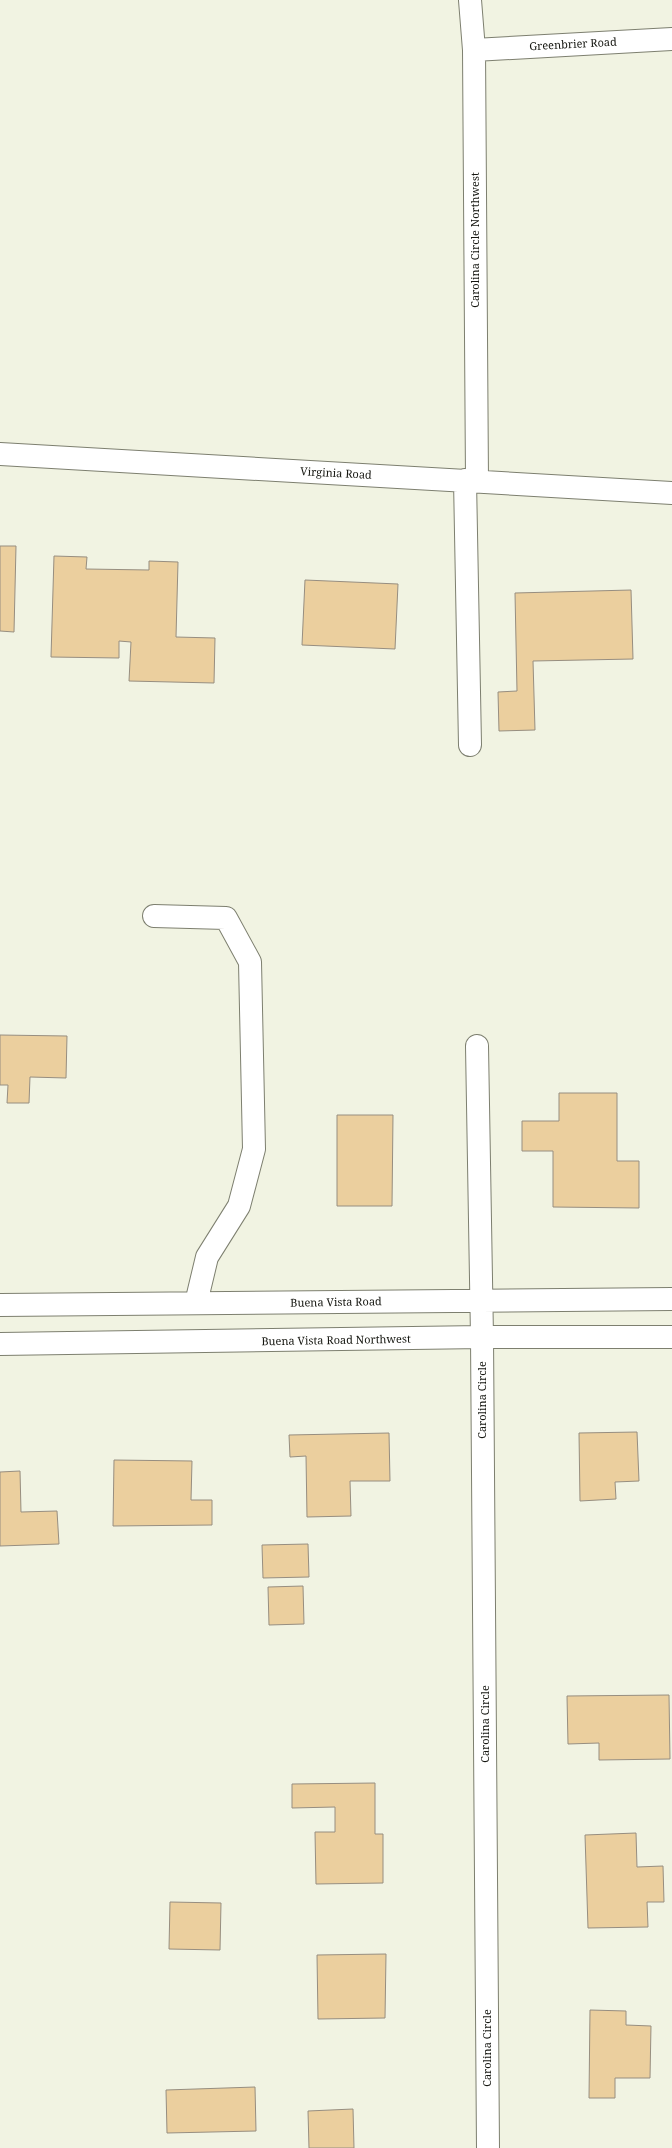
<svg xmlns="http://www.w3.org/2000/svg" width="672" height="2148" font-family="'Noto Serif',serif">
<style>
.building{fill:#ebcf9e;stroke:#978e80}
.lines{fill:none;stroke-linecap:round;stroke-linejoin:round}
.minor-casing{stroke:#7d7f6f;stroke-width:24}
.minor{stroke:#fff;stroke-width:22}
.labels{text-anchor:middle;stroke-width:3.5;stroke-linejoin:round;paint-order:stroke}
.street-label{font-size:11px;fill:#14150f;stroke:#fff}
</style>
<rect width="100%" height="100%" fill="#f1f3e2"/>
<!-- building -->
<path class="building" d="M 0,546 L 16,546 L 14,632 L 0,631 Z
M 54,556 L 87,557 L 86,569 L 149,570 L 149,561 L 178,562 L 176,637 L 215,638 L 214,683 L 129,681 L 131,642 L 119,641 L 119,658 L 51,657 Z
M 305,580 L 398,584 L 395,649 L 302,645 Z
M 631,590 L 633,659 L 533,661 L 535,730 L 499,731 L 498,692 L 517,691 L 515,593 Z
M 0,1035 L 67,1036 L 66,1078 L 30,1077 L 29,1103 L 7,1103 L 8,1085 L 0,1085 Z
M 559,1093 L 617,1093 L 617,1161 L 639,1161 L 639,1208 L 553,1207 L 553,1151 L 522,1151 L 522,1121 L 559,1121 Z
M 337,1115 L 393,1115 L 392,1206 L 337,1206 Z
M 637,1432 L 639,1481 L 615,1482 L 616,1499 L 580,1501 L 579,1433 Z
M 389,1433 L 390,1481 L 350,1481 L 351,1516 L 307,1517 L 306,1456 L 290,1457 L 289,1435 Z
M 114,1460 L 192,1461 L 191,1500 L 212,1500 L 212,1525 L 113,1526 Z
M 20,1471 L 21,1512 L 57,1511 L 59,1544 L 0,1546 L 0,1472 Z
M 308,1544 L 309,1577 L 263,1578 L 262,1545 Z
M 303,1586 L 304,1624 L 269,1625 L 268,1587 Z
M 669,1695 L 670,1759 L 599,1760 L 599,1743 L 568,1744 L 567,1696 Z
M 375,1783 L 375,1834 L 383,1834 L 383,1883 L 316,1884 L 315,1832 L 335,1832 L 335,1807 L 292,1808 L 292,1784 Z
M 636,1833 L 637,1867 L 663,1866 L 664,1902 L 647,1902 L 648,1927 L 588,1928 L 585,1835 Z
M 170,1902 L 221,1903 L 220,1950 L 169,1949 Z
M 386,1954 L 385,2018 L 318,2019 L 317,1955 Z
M 590,2010 L 626,2011 L 626,2025 L 651,2026 L 650,2078 L 615,2078 L 615,2098 L 589,2098 Z
M 255,2087 L 256,2131 L 167,2133 L 166,2090 Z
M 353,2109 L 354,2148 L 309,2148 L 308,2111 Z"/>
<g class="lines">
<!-- minor casing -->
<g class="minor-casing">
<path id="minor" d="M 470,0 L 474,50 L 477,480
M 474,50 L 672,39
M 0,454 L 672,493
M 465,480 L 470,745
M 154,916 L 226,918 L 250,962 L 254,1149 L 239,1206 L 207,1257 L 196,1303
M 477,1046 L 482,1337 L 488,2148
M 0,1305 L 672,1299
M 0,1344 L 482,1337 L 672,1337"/>
</g>
<!-- minor -->
<use href="#minor" class="minor"/>
</g>
<g class="labels">
<!-- street labels -->
<g class="street-label">
<text transform="translate(573 44) rotate(-3)" y="4">Greenbrier Road</text>
<text transform="translate(475 240) rotate(-90)" y="4">Carolina Circle Northwest</text>
<text transform="translate(336 473) rotate(3)" y="4">Virginia Road</text>
<text transform="translate(336 1302) rotate(-1)" y="4">Buena Vista Road</text>
<text transform="translate(336 1340) rotate(-1)" y="4">Buena Vista Road Northwest</text>
<text transform="translate(482 1400) rotate(-90)" y="4">Carolina Circle</text>
<text transform="translate(485 1724) rotate(-90)" y="4">Carolina Circle</text>
<text transform="translate(487 2048) rotate(-90)" y="4">Carolina Circle</text>
</g>
</g>
</svg>
